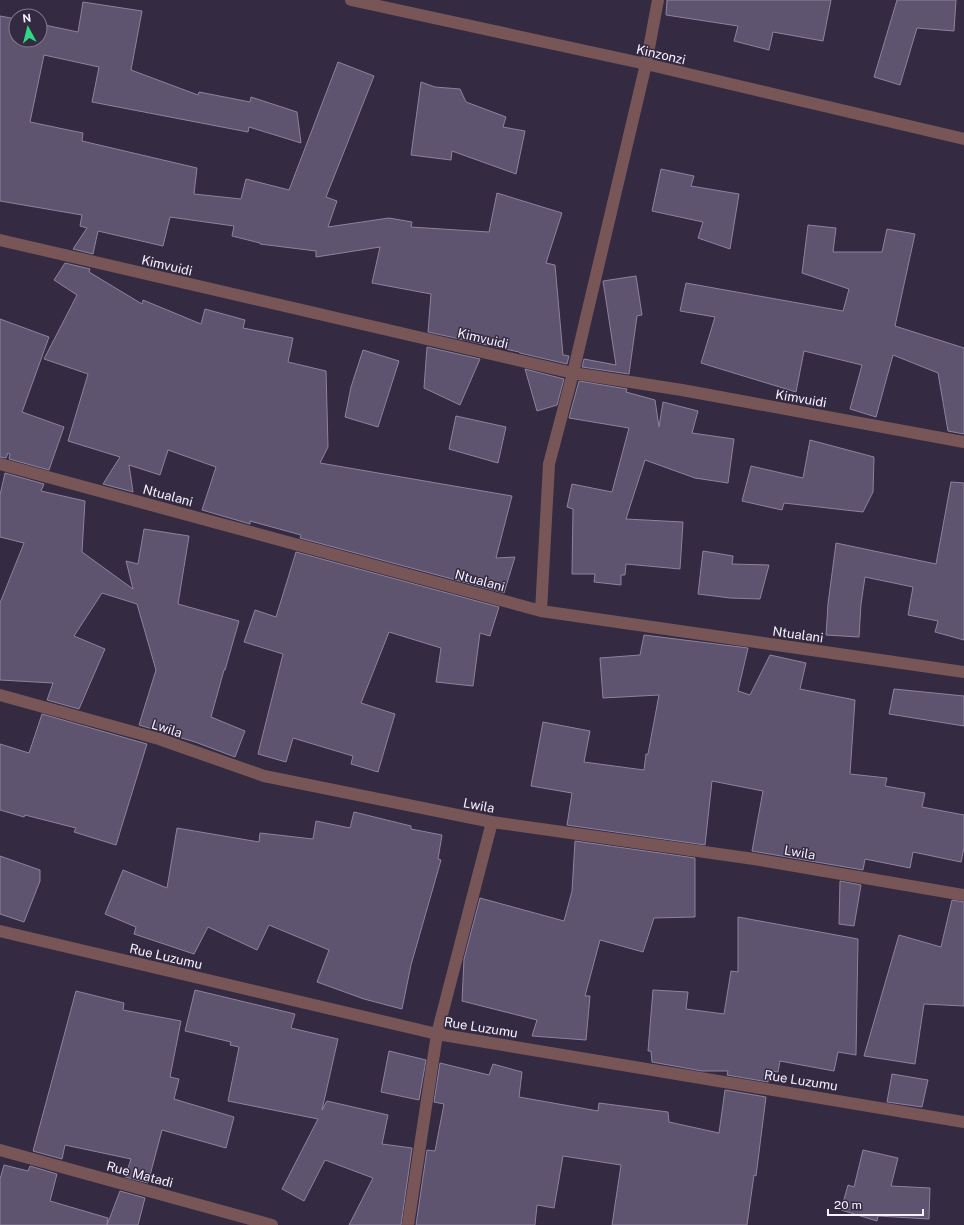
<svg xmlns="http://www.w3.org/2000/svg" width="964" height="1225" font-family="'Public Sans',sans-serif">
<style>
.building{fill:#5f546f;stroke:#8e829f}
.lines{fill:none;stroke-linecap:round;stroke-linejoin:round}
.minor{stroke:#785657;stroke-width:12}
.labels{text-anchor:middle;stroke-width:3;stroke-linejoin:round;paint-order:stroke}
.street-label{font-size:13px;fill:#f6f1fe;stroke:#342a42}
</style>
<rect width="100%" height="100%" fill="#342a42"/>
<!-- building -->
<path class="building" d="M 667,0 L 831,0 L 823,41 L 773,32 L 769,50 L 734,41 L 738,26 L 666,15 Z
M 897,0 L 956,0 L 954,31 L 917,28 L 900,85 L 874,77 Z
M 83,2 L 142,11 L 131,70 L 198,95 L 199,92 L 250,102 L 251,97 L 297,112 L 301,143 L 249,127 L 248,132 L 92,102 L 99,67 L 44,55 L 30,122 L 83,133 L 82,141 L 197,168 L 194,194 L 241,199 L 246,179 L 289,190 L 338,62 L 374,76 L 326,197 L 337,201 L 328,227 L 389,218 L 412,222 L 411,227 L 489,232 L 497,193 L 562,213 L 546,263 L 555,265 L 563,355 L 569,356 L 567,364 L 520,353 L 519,352 L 428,332 L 431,294 L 372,283 L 380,247 L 316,257 L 316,251 L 260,244 L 260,243 L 232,236 L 234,226 L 170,217 L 163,246 L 98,231 L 93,254 L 73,249 L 87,228 L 80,226 L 82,215 L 0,201 L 0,16 L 16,19 L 16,40 L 40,40 L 40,24 L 78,32 Z
M 421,82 L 435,87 L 460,89 L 466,102 L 506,117 L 503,127 L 525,131 L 516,174 L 452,151 L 451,160 L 411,155 Z
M 661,169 L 694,176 L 691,186 L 739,194 L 730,249 L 698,238 L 703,222 L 652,211 Z
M 808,225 L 836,228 L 833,252 L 882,252 L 887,229 L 915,234 L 895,326 L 964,348 L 964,434 L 948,431 L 938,373 L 893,355 L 876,417 L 850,409 L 862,365 L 804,351 L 796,392 L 701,363 L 715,317 L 680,311 L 686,283 L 843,311 L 849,289 L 802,273 Z
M 65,263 L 90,269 L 89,272 L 142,304 L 143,300 L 201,324 L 205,309 L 245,320 L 243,328 L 293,338 L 288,362 L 326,371 L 328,447 L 320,463 L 512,496 L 496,558 L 515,557 L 504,593 L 300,538 L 301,535 L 250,521 L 250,524 L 202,510 L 216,467 L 168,450 L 160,475 L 129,465 L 133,492 L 103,484 L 120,457 L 68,441 L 88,374 L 44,359 L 77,295 L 54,280 Z
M 636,276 L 642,315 L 637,316 L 629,374 L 582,367 L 584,359 L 616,365 L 603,281 Z
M 0,319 L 49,337 L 22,412 L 64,427 L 49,470 L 9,459 L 10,454 L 8,453 L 6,458 L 0,457 Z
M 427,347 L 480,359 L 460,405 L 424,388 Z
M 363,350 L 399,361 L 378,427 L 345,417 L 351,387 Z
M 525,369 L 564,379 L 557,405 L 537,411 Z
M 579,381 L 627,389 L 626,392 L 655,400 L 659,427 L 663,402 L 698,411 L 692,433 L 734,439 L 728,483 L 695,478 L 645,460 L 626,519 L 683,522 L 680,569 L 626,564 L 625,575 L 621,575 L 621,585 L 594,582 L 595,574 L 572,574 L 573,509 L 567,507 L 572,484 L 612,492 L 629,428 L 569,418 Z
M 456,416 L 506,427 L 498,463 L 449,449 Z
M 810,440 L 874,457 L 873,492 L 863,512 L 784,503 L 782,510 L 742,501 L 751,466 L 803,478 Z
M 5,473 L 44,484 L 41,491 L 85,501 L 82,552 L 133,589 L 126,561 L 138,564 L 144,529 L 189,536 L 178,604 L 239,621 L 225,670 L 224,670 L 211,717 L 245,731 L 235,757 L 195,742 L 139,725 L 156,670 L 137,604 L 102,593 L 74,636 L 105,649 L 79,709 L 47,700 L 53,683 L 0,680 L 0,603 L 24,543 L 0,537 L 0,495 Z
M 951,482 L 964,483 L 964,640 L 935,632 L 938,621 L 908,615 L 913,587 L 865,577 L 861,604 L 859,637 L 826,635 L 828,604 L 836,543 L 936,564 Z
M 703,551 L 733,556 L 732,564 L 769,565 L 760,599 L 730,598 L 698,594 Z
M 296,552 L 499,607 L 490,636 L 480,633 L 473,686 L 436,682 L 441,648 L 389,632 L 361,703 L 395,714 L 378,772 L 351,764 L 353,756 L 293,738 L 286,762 L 258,754 L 283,654 L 244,642 L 255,610 L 276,617 Z
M 644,635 L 748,648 L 738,691 L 750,695 L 770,655 L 806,663 L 800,689 L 855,700 L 850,774 L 887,778 L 885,786 L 925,793 L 922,807 L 964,815 L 964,848 L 961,862 L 913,852 L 910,868 L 865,859 L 863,870 L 752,851 L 763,791 L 712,781 L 705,845 L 567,825 L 572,793 L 531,786 L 543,722 L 590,731 L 584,762 L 644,770 L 646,754 L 648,754 L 659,695 L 603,698 L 600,658 L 640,655 Z
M 894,689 L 964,696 L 964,726 L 889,714 Z
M 42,714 L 147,744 L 116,845 L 74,832 L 76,828 L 25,815 L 24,817 L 0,810 L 0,744 L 29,753 Z
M 354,812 L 411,826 L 411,829 L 442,835 L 438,859 L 441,860 L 411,965 L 402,1009 L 364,999 L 317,982 L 329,950 L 269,925 L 257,950 L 208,927 L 194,954 L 134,934 L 136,927 L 105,914 L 123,870 L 167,888 L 177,828 L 259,842 L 260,833 L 313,839 L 316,821 L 350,828 Z
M 575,841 L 695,858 L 695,917 L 654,918 L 643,952 L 600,940 L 585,996 L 590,996 L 586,1040 L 532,1036 L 537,1020 L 462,1001 L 464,959 L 480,898 L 564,921 L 572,891 Z
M 0,856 L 40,870 L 40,881 L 24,922 L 0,914 Z
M 840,881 L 861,885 L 854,926 L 839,924 Z
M 952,900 L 964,902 L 964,1006 L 924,1004 L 915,1064 L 864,1056 L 899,935 L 941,947 Z
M 738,917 L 858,939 L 856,1055 L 838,1052 L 834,1071 L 780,1061 L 778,1072 L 770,1071 L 768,1082 L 727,1075 L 728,1071 L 702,1071 L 652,1062 L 651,1051 L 648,1051 L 653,990 L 688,992 L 686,1009 L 724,1014 L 731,971 L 738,972 Z
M 195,990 L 295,1014 L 291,1028 L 338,1039 L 322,1110 L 327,1101 L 388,1115 L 382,1144 L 412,1148 L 401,1225 L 349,1225 L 373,1178 L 325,1160 L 304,1201 L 282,1189 L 318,1119 L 228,1101 L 239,1047 L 230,1045 L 231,1042 L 185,1031 Z
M 76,991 L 124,1003 L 123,1010 L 181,1021 L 170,1077 L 179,1079 L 174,1099 L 234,1117 L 226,1148 L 162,1130 L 148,1183 L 125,1177 L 131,1159 L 65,1145 L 62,1159 L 33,1151 Z
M 389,1051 L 426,1060 L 419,1100 L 381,1092 Z
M 440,1063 L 489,1075 L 493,1064 L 522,1072 L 519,1097 L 598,1111 L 599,1103 L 668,1112 L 669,1122 L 719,1133 L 725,1090 L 766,1097 L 756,1176 L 754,1175 L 747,1225 L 612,1225 L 621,1165 L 563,1156 L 554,1208 L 537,1205 L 535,1225 L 416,1225 L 427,1150 L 435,1151 L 444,1104 L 434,1102 Z
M 892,1074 L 928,1080 L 922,1107 L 887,1102 Z
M 863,1150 L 898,1158 L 891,1186 L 930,1188 L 929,1219 L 878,1216 L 877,1221 L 841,1210 L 848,1185 L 854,1187 Z
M 4,1165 L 28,1171 L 30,1166 L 57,1174 L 50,1201 L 108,1218 L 107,1225 L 120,1191 L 145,1198 L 138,1225 L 0,1225 L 0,1179 Z"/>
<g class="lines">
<!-- minor -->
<path class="minor" d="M 351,0 L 646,64 L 964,139
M 0,240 L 573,373 L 682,390 L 964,442
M 0,464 L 541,611 L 964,672
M 541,611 L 549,464 L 573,373 L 646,64 L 658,0
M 0,695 L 159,739 L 264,776 L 492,822 L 754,859 L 964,895
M 0,931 L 437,1034 L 964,1122
M 0,1150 L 272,1225
M 408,1225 L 437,1034 L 492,822"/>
</g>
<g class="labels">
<!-- street labels -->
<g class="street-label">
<text transform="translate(661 54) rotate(13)" y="5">Kinzonzi</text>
<text transform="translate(167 265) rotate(13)" y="5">Kimvuidi</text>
<text transform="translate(483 338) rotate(13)" y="5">Kimvuidi</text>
<text transform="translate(801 398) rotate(10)" y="5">Kimvuidi</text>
<text transform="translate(168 495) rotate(15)" y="5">Ntualani</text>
<text transform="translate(480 580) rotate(15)" y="5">Ntualani</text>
<text transform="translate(798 634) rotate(8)" y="5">Ntualani</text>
<text transform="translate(167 728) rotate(18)" y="5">Lwila</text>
<text transform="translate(479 805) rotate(11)" y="5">Lwila</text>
<text transform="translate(800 852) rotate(10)" y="5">Lwila</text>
<text transform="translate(166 956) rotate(13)" y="5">Rue Luzumu</text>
<text transform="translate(481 1027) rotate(9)" y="5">Rue Luzumu</text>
<text transform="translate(801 1080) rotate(9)" y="5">Rue Luzumu</text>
<text transform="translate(140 1174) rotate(15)" y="5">Rue Matadi</text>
</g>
</g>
<!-- north arrow -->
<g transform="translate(28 28) rotate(353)"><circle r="19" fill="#342a42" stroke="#827a8d"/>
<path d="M0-3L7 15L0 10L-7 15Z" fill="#2fd883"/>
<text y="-6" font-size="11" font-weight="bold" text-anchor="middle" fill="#f6f1fe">N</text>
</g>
<!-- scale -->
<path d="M828 1209v6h95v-6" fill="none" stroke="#f6f1fe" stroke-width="2"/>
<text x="834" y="1209" font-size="12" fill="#f6f1fe" stroke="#342a42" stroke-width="3" paint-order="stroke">20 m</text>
</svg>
